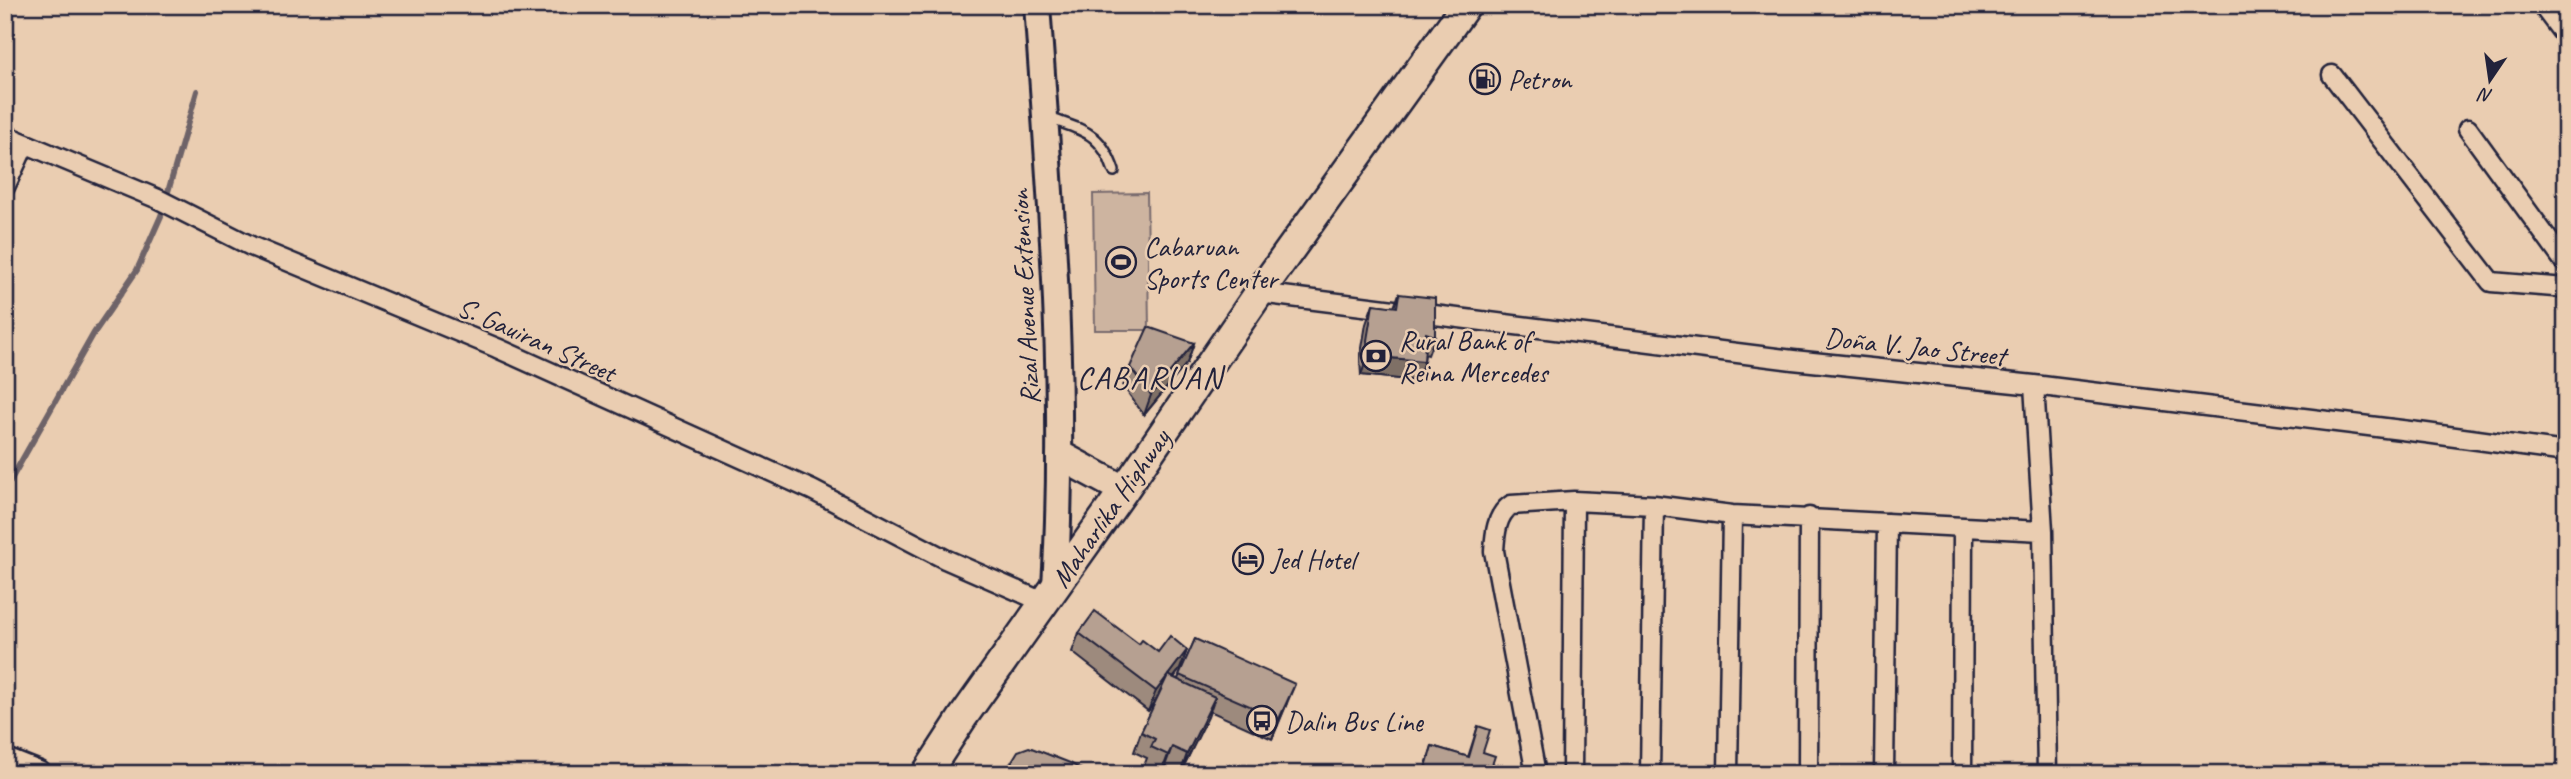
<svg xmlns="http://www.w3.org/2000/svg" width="2571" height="779" font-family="Caveat,sans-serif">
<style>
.green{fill:#cdb4a0;stroke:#786b6e;stroke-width:2}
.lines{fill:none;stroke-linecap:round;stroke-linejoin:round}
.stream{stroke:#6e6368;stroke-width:6}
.service-casing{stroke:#22223b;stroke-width:14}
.minor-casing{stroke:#22223b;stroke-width:23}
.secondary-casing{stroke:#22223b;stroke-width:30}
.primary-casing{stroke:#22223b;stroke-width:33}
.service{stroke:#eacdb1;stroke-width:9}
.minor{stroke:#eacdb1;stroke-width:18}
.secondary{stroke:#eacdb1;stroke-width:24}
.primary{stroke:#eacdb1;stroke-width:28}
.wall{fill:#9d8a7d;stroke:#22223b;stroke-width:2}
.shaded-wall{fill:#7f7066;stroke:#22223b;stroke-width:2}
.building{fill:#b6a091;stroke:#22223b;stroke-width:2}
.labels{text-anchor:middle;stroke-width:5;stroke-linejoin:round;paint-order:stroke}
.poi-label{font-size:28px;fill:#22223b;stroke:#eacdb1;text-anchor:start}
.street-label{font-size:28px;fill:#22223b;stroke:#eacdb1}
.quarter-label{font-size:32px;letter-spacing:2px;fill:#22223b;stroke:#eacdb1}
</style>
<rect width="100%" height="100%" fill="#eacdb1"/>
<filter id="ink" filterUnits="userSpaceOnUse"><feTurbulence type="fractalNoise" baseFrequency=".0143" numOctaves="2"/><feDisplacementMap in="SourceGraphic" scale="14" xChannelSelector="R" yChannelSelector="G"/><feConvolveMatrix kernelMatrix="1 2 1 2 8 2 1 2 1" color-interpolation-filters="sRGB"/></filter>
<g filter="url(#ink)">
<!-- green -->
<path class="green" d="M 1147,193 L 1149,330 L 1095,330 L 1093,194 Z"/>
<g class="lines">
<!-- stream -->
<path class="stream" d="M 5,490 L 94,333 L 137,270 L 161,216 L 197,91"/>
<!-- service casing -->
<g class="service-casing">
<path id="service" d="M 1049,118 C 1084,131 1101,132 1114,171"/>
</g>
<!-- minor casing -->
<g class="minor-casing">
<path id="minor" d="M 2542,5 L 2566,37
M 2332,75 L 2491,282 L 2566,288
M 2468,129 L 2566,264
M 5,135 L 158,199 L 251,246 L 497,348 L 812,490 L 945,559 L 1043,602
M 5,187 L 25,144
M 1259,293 L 1793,360 L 2034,385 L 2426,433 L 2566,452
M 2034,385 L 2043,531 L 2047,774
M 1536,774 L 1494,551 C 1495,535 1496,515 1511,505 L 1574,501 L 1654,505 L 1732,515 L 2043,531
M 1572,774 L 1574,501
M 1650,774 L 1654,505
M 1728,774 L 1732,515
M 1808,774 L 1809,517
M 1884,774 L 1887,523
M 1962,774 L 1963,528"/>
</g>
<!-- secondary casing -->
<g class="secondary-casing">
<path id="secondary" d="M 1037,5 C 1051,198 1067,392 1055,586
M 5,761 L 38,774"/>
</g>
<!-- primary casing -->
<g class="primary-casing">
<path id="primary" d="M 1061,456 L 1124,490
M 926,774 L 963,717 L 1124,490 L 1259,293 L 1466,5"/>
</g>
<!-- service -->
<use href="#service" class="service"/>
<!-- minor -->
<use href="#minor" class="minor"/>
<!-- secondary -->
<use href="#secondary" class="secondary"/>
<!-- primary -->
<use href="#primary" class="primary"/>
</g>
<!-- wall -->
<path class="wall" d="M 1399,294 L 1435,336 L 1428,355 L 1425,354 L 1424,361 L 1417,381 L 1361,375 L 1360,360 L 1366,324 L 1373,304 L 1394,307 Z
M 1194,343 L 1187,363 L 1144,415 L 1123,386 L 1130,367 Z
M 1079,633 L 1139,644 L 1158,652 L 1187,650 L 1180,669 L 1174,678 L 1178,679 L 1195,639 L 1287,703 L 1272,739 L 1210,711 L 1180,774 L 1165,766 L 1161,774 L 1159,774 L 1144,766 L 1147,758 L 1134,752 L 1141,732 L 1157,700 L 1148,711 L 1072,652 Z
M 1478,726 L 1483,752 L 1489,774 L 1423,774 L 1432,746 L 1468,757 Z"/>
<!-- shaded-wall -->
<path class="shaded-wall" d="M 1194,343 L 1187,363 L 1144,415 L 1151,395 Z
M 1368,356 L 1424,361 L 1417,381 L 1361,375 Z
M 1187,650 L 1180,669 L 1148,711 L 1156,691 Z
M 1295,684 L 1287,703 L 1272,739 L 1279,719 Z
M 1215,697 L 1208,717 L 1180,774 L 1187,754 Z
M 1172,747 L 1165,766 L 1161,774 L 1168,755 Z"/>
<!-- building -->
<path class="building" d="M 1399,294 L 1435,298 L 1435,336 L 1426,333 L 1424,361 L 1368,356 L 1367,340 L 1373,304 L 1397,307 Z
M 1148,327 L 1194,343 L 1151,395 L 1130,367 Z
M 1095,611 L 1139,644 L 1142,640 L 1158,652 L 1170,636 L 1187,650 L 1156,691 L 1079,633 Z
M 1195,639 L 1295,684 L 1279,719 L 1179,675 Z
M 1168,675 L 1215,697 L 1187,754 L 1172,747 L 1168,755 L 1151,747 L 1155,739 L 1141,732 Z
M 1478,726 L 1490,730 L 1483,752 L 1495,756 L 1489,774 L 1424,774 L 1432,746 L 1469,757 Z
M 1029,747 L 1070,763 L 1089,774 L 1004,774 L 1018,751 Z"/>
</g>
<!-- icons -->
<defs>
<g id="fuel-ring" transform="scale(1.575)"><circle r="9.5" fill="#eacdb1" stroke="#22223b" stroke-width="1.5"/><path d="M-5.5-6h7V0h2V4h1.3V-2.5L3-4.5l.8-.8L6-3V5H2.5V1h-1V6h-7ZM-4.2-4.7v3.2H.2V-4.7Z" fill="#22223b"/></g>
<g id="stadium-ring" transform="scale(1.575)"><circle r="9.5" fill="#eacdb1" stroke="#22223b" stroke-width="1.5"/><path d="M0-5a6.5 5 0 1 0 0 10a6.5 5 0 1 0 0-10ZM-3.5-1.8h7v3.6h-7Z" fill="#22223b"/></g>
<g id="bank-ring" transform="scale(1.575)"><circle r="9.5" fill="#eacdb1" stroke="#22223b" stroke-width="1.5"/><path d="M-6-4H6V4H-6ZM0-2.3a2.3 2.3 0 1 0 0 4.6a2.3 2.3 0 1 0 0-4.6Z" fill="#22223b"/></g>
<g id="hotel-ring" transform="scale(1.575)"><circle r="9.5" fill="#eacdb1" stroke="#22223b" stroke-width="1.5"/><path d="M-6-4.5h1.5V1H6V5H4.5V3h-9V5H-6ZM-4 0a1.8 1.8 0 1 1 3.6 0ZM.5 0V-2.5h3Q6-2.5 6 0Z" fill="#22223b"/></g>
<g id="bus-ring" transform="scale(1.575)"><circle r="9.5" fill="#eacdb1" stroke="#22223b" stroke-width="1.5"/><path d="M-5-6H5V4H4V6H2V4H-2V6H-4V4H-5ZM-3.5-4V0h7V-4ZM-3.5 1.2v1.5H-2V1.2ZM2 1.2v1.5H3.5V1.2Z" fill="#22223b"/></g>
</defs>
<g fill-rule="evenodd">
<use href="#fuel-ring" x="1485" y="79"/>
<use href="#stadium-ring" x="1121" y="262"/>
<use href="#bank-ring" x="1376" y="356"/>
<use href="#hotel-ring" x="1248" y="559"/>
<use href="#bus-ring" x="1262" y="721"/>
</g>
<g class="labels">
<!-- poi labels -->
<g class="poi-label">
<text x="1508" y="89">Petron</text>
<text x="1144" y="256">Cabaruan<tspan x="1144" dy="32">Sports Center</tspan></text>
<text x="1399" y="350">Rural Bank of<tspan x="1399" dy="32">Reina Mercedes</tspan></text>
<text x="1271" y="569">Jed Hotel</text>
<text x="1285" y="731">Dalin Bus Line</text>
</g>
<!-- street labels -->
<g class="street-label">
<text transform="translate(1024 297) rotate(-93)" y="10">Rizal Avenue Extension</text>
<text transform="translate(537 339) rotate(24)" y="10">S. Gauiran Street</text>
<text transform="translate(1915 346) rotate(6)" y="10">Doña V. Jao Street</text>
<text transform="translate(1110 508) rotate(-55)" y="10">Maharlika Highway</text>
</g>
<!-- quarter labels -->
<g class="quarter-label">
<text x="1150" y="388">CABARUAN</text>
</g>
</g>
<!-- margin -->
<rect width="2571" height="779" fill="none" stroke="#eacdb1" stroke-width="28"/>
<rect x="14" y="14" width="2543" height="751" fill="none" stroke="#22223b" stroke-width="2.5" filter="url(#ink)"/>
<!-- north arrow -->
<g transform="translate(2490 80) rotate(193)" stroke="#eacdb1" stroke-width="5" paint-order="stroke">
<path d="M0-5L12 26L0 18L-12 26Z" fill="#22223b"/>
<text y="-10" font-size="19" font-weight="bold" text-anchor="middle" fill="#22223b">N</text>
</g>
</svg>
